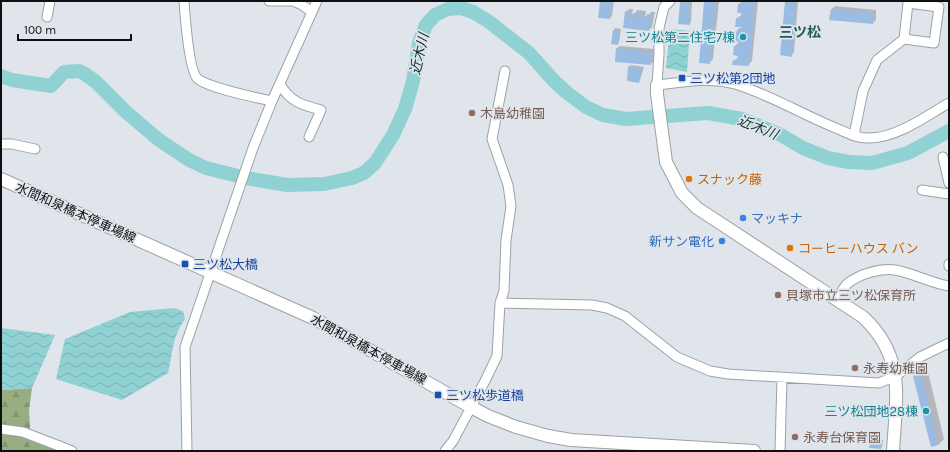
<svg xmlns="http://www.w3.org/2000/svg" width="950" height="452" font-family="Karla,'Noto Sans JP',sans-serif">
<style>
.forest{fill:url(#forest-firs)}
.water{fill:url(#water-waves)}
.shadow{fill:#0003}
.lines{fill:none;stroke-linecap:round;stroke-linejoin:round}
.river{stroke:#90d1d3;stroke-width:14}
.building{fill:#9abce3}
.street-casing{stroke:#9ca1a7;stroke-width:11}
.secondary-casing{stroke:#9ca1a7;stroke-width:14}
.street{stroke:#fff;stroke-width:9}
.secondary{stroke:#fff;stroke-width:12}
.culture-dot{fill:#0f9aa8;stroke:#e0e5eb;stroke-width:1.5}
.transit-dot{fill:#1a4fb4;stroke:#e0e5eb;stroke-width:1.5}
.education-dot{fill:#8d6e63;stroke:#e0e5eb;stroke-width:1.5}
.food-dot{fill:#e8710a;stroke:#e0e5eb;stroke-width:1.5}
.shop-dot{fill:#3f7fe0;stroke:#e0e5eb;stroke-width:1.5}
.labels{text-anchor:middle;stroke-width:3.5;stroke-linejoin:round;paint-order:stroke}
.culture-label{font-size:13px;fill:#0d838f;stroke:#e0e5eb;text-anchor:end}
.transit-label{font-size:13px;fill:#164399;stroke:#e0e5eb;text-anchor:start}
.education-label{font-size:13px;fill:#785e54;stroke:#e0e5eb;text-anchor:start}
.food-label{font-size:13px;fill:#c56008;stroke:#e0e5eb;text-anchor:start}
.street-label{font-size:13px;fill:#0d0f11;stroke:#e0e5eb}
.shop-label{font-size:13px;fill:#366cbe;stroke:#e0e5eb;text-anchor:start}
.neighbourhood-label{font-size:14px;font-weight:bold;fill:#235b55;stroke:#e0e5eb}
.water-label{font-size:14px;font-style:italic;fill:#0e3031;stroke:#e0e5eb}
</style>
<defs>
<pattern id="forest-firs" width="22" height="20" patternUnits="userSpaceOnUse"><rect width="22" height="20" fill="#98ae82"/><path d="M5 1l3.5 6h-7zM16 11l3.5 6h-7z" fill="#82946f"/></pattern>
<pattern id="water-waves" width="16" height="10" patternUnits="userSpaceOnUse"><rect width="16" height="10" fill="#90d1d3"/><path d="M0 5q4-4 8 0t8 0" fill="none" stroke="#7bb2b4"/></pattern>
</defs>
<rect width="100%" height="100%" fill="#e0e5eb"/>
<!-- forest -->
<path class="forest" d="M 32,388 L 29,411 L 31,441 L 61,451 L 1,451 L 1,390 Z"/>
<!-- water -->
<path class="water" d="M 670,29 L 690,31 L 687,72 L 666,68 Z
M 174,308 L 183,311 L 185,319 C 172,337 173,353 168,373 L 122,400 L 56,379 L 65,339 L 130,312 Z
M 1,328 L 55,335 L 32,388 L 1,390 Z"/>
<!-- shadow -->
<path class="shadow" d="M 601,1 L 614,1 L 612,16 L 610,18 Z
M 682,1 L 692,1 L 691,22 L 690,23 L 679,23 Z
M 705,1 L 719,1 L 713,59 L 709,63 Z
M 742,1 L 758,1 L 752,61 L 748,65 L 734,61 L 738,57 L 735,46 L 740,41 L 736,32 L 739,28 L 742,29 L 737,18 L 742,15 L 739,4 Z
M 786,1 L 798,1 L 794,53 L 791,55 Z
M 835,6 L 876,10 L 876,20 L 873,23 L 831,19 L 832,9 Z
M 629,9 L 633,9 L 632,14 L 634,15 L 637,10 L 646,11 L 645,16 L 648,17 L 651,12 L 655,12 L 652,27 L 649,30 L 624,27 L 626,12 Z
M 615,28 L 621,29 L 619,42 L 618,44 L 614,30 Z
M 620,46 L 654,49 L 653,62 L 651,64 L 617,48 Z
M 631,65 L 644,67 L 640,80 L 639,82 L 629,67 Z
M 927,368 L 944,439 L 938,445 L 914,376 L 920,370 Z
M 872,439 L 883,440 L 882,447 L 881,448 L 871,441 Z"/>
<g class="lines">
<!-- river -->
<path class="river" d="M 1,76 L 12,80 L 51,86 L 64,72 L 79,71 L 85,74 L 96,82 L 126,112 L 159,140 L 189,160 L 206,168 L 246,178 L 287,185 L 324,184 L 352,178 L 364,173 L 375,163 L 393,135 L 405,109 L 413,81 L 419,43 L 426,25 L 435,15 L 448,9 L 461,8 L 473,12 L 488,21 L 529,53 L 554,81 L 566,92 L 586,107 L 603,115 L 626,119 L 708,113 L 742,119 L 779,134 L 803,148 L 828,158 L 849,162 L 872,163 L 908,153 L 949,131"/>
</g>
<!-- building -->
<path class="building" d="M 600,1 L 612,1 L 610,19 L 598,18 Z
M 704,1 L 716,1 L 710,64 L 699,63 Z
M 743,1 L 755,1 L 749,66 L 732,65 L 733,60 L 737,61 L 738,56 L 733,55 L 734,46 L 739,46 L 739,42 L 734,41 L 735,32 L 740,32 L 741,27 L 735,27 L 736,18 L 741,19 L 741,13 L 737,13 L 738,4 L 743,4 Z
M 785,1 L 796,1 L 792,57 L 780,55 Z
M 680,2 L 690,3 L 690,25 L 678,24 Z
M 831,9 L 873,13 L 873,24 L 829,20 Z
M 625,11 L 630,12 L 630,17 L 633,17 L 633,13 L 644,14 L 643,19 L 646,19 L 647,14 L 652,15 L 649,31 L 623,28 Z
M 613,30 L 620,31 L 618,45 L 611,44 Z
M 616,48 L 651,52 L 651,65 L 615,62 Z
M 628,66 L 642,69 L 639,83 L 627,81 Z
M 921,374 L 938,445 L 931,447 L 913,376 Z
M 870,440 L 881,441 L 881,449 L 869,448 Z"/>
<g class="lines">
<!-- street casing -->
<g class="street-casing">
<path id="street" d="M 184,1 C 185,15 189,72 198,79 C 212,89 254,97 272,101
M 269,1 L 293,1 L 302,5 L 312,12
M 670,1 L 664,7 L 659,28 L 659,54 L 657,85 C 683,82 710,77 735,84 C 771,95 803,115 838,129 C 847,133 859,139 869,138 C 897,138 926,116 949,103
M 47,17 L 50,1
M 280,84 C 290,102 302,105 321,110 L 309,137
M 854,135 L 863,91 L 877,60 L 904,39 L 908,3 L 939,7 L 934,43 L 904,39
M 1,144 L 12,144 L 35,149
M 943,157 L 949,183
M 922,190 L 949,194
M 949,264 L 949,266
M 836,300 C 840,295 843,288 847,284 C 859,274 880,268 895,270 C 913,273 930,283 949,286
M 500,303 L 592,305 L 607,308 L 625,316 L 677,357 L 710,371 L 728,374 L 879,383 L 896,376 L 920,357 L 949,343
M 1,429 L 23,432 L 72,451
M 187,451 L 185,347 L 253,148 L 272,101 L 317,1
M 445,451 L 453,441 L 485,381 L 497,356 L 500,303 L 504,291 L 506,240 L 511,206 L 508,185 L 492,139 L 505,71
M 780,451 L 782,378"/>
</g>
<!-- secondary casing -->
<g class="secondary-casing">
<path id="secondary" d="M 657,85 L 657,94 L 666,162 L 682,193 L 697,208 L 863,317 C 906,357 896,398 893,451
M 1,179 L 313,318 L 471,407 L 488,416 L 516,427 L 548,436 L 571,440 L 754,451"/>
</g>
<!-- street -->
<use href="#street" class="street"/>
<!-- secondary -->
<use href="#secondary" class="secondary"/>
</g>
<!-- markers -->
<g class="culture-dot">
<circle cx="743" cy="37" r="4"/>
<circle cx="926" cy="411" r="4"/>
</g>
<g class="transit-dot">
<rect x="678" y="74" width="8" height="8" rx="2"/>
<rect x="181" y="260" width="8" height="8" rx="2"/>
<rect x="434" y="391" width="8" height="8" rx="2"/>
</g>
<g class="education-dot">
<circle cx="472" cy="113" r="4"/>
<circle cx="778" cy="295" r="4"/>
<circle cx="855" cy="368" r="4"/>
<circle cx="795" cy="437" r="4"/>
</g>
<g class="food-dot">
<circle cx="689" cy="179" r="4"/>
<circle cx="790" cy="248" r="4"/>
</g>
<g class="shop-dot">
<circle cx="743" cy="218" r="4"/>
<circle cx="722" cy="241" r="4"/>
</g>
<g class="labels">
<!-- culture labels -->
<g class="culture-label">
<text x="735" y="42">三ツ松第二住宅7棟</text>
<text x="918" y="416">三ツ松団地28棟</text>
</g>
<!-- transit labels -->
<g class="transit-label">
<text x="690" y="83">三ツ松第2団地</text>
<text x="193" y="269">三ツ松大橋</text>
<text x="446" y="400">三ツ松歩道橋</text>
</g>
<!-- education labels -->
<g class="education-label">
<text x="480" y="118">木島幼稚園</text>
<text x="786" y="300">貝塚市立三ツ松保育所</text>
<text x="863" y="373">永寿幼稚園</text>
<text x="803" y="442">永寿台保育園</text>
</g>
<!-- food labels -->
<g class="food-label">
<text x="697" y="184">スナック藤</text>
<text x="798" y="253">コーヒーハウス バン</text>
</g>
<!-- street labels -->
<g class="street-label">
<text transform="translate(76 212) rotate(24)" y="5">水間和泉橋本停車場線</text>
<text transform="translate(369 349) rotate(29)" y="5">水間和泉橋本停車場線</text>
</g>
<!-- shop labels -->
<g class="shop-label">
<text x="751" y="223">マッキナ</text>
<text x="714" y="246" text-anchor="end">新サン電化</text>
</g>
<!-- neighbourhood labels -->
<g class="neighbourhood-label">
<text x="800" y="37">三ツ松</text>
</g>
<!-- water labels -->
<g class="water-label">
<text transform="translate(419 54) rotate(-77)" y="5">近木川</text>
<text transform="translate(758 127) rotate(22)" y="5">近木川</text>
</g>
</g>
<!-- border -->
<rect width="950" height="452" fill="none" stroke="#0d0f11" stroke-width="4"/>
<!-- scale -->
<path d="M18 34v6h113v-6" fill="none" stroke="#0d0f11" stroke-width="2"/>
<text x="24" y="34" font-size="12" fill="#0d0f11" stroke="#e0e5eb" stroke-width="3" paint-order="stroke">100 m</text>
</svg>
